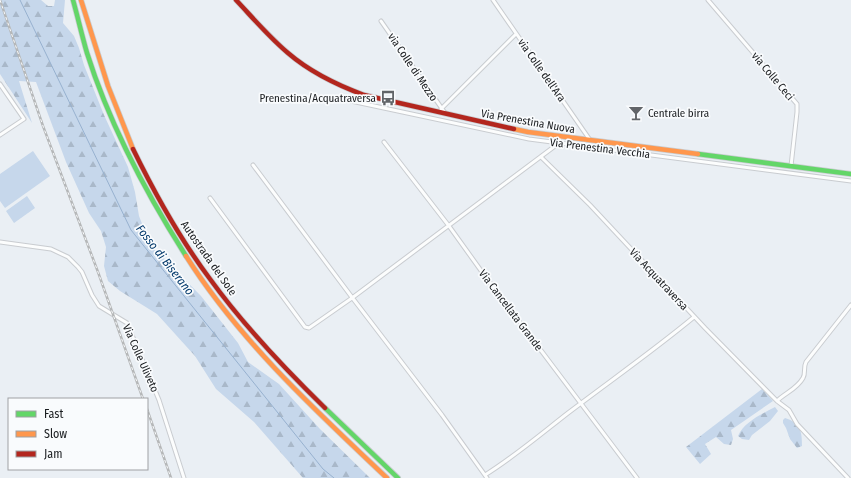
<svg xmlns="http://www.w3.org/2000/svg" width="851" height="478" font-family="'Fira Sans Condensed',sans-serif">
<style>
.forest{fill:url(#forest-firs)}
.pitch{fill:#c6d7eb}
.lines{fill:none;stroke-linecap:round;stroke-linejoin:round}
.stream{stroke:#97b1cf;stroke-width:1}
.street-casing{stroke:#c9ccd0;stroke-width:5}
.fast-casing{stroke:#c9ccd0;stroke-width:6}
.slow-casing{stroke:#c9ccd0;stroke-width:6}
.jam-casing{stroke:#c9ccd0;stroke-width:6}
.street{stroke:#fcfdfd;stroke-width:3}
.fast{stroke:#63d668;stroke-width:4.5}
.slow{stroke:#ff974d;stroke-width:4.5}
.jam{stroke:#b3261e;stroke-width:4.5}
.rail-casing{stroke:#b5b7b8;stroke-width:2.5}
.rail{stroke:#f9fbfd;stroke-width:1;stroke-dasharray:3;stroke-linecap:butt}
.labels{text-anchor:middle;stroke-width:3.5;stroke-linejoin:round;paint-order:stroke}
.street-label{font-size:11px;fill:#181b1e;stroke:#f9fbfd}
.poi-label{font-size:11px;fill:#181b1e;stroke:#f9fbfd;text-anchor:end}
.water-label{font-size:12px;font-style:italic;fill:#00376a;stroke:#f9fbfd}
</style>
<defs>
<pattern id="forest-firs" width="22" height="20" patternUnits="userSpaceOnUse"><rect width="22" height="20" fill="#c6d7eb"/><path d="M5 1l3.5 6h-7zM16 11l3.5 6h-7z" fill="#a9b8c9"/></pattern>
</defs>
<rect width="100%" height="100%" fill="#eaeff4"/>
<!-- forest -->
<path class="forest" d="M 0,0 L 41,0 L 48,6 L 54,6 L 55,0 L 65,0 L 63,23 L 74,36 L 79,48 L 84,65 L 104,115 L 128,167 L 135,192 L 139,216 L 150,244 L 201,296 L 238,343 L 248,362 L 279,384 L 320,429 L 370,478 L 303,478 L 254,422 L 216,389 L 195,356 L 157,314 L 120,291 L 108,281 L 104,266 L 106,247 L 101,231 L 89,213 L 66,162 L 36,82 L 19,81 L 32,123 L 0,74 Z
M 762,389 L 773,401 L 731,430 L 733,439 L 731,445 L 724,444 L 716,437 L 705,444 L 711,454 L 700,464 L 686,447 Z
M 775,407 L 778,411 L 770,421 L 752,435 L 749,440 L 742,439 L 738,436 C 744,422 762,414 775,407 Z
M 785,418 C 801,423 802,432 802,446 L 797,448 L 790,439 L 786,428 L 783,423 L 783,420 Z"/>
<!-- pitch -->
<path class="pitch" d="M 33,151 L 50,176 L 5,208 L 0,201 L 0,174 Z
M 27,196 L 35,208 L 14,223 L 6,211 Z"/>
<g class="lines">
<!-- stream -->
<path class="stream" d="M 20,0 L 131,230 L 323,469 L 334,478"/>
<!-- street casing -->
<g class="street-casing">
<path id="street" d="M 493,0 L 590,140
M 708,0 L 797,104 L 797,112 L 791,166
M 381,21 L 445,113
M 0,84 L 24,119 L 0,135
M 351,101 L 529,139 L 851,181
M 441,109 L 516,34
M 384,142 L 449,226 L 482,272 L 637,478
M 541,157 L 590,205 L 705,328 L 777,401
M 253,165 L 351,296 L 442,415 L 487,478
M 210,198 L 305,327 L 309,328 L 352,298 L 555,146 L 559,143 L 560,136
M 0,242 L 51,249 L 68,257 L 78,267 L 82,272 L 92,295 L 99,306 L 127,323 L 159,400 L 184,478
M 485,475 C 514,457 541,434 568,413 C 610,381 653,351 694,317
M 848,478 L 797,424 L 789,410 L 777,401 C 785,393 797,389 803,378 C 806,373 803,368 806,362 L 851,305"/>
</g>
<!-- fast casing -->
<g class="fast-casing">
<path id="fast" d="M 73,0 C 78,18 82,36 87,53 C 110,126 146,193 186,256
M 698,154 L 851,174
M 325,408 L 398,478"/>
</g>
<!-- slow casing -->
<g class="slow-casing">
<path id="slow" d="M 81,0 L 108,86 L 133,149
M 514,129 L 528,132 L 698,154
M 186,256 C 239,340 316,411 387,478"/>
</g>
<!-- jam casing -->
<g class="jam-casing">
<path id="jam" d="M 236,0 C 253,18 269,37 288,53 C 310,72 337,85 364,95 L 514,129
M 133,149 C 155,194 180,239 210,279 C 244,326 284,368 325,408"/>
</g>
<!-- street -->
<use href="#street" class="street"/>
<!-- fast -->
<use href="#fast" class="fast"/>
<!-- slow -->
<use href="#slow" class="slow"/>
<!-- jam -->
<use href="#jam" class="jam"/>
<!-- rail casing -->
<g class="rail-casing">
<path id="rail" d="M 0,0 L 43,126 L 98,272 L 143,399
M 147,409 L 171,478"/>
</g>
<!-- rail -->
<use href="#rail" class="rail"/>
</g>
<!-- icons -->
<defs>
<g id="bus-bare" transform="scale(1.2)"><path d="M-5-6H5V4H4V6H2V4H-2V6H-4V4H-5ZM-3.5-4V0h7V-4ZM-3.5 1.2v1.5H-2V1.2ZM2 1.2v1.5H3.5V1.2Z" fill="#626569" stroke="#f9fbfd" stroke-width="2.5" paint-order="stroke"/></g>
<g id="bar-bare" transform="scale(1.2)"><path d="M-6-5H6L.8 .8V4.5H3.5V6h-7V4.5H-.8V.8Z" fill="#626569" stroke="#f9fbfd" stroke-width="2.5" paint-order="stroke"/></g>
</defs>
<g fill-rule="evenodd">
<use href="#bus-bare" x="388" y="98"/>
<use href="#bar-bare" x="636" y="113"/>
</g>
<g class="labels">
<!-- street labels -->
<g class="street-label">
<text transform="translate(413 67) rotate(56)" y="4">via Colle di Mezzo</text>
<text transform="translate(542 70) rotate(55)" y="4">via Colle dell'Ara</text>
<text transform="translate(773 76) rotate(50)" y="4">via Colle Ceci</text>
<text transform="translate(528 121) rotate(10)" y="4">Via Prenestina Nuova</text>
<text transform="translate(600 148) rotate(7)" y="4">Via Prenestina Vecchia</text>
<text transform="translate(209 258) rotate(55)" y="4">Autostrada del Sole</text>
<text transform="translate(659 279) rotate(47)" y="4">Via Acquatraversa</text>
<text transform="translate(511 310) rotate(53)" y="4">Via Cancellata Grande</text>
<text transform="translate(141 358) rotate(66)" y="4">Via Colle Uliveto</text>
</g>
<!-- poi labels -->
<g class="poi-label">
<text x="376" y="102">Prenestina/Acquatraversa</text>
<text x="648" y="117" text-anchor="start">Centrale birra</text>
</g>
<!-- water labels -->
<g class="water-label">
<text transform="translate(165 260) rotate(52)" y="4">Fosso di Biserano</text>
</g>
</g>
<!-- legend -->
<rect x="8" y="398" width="140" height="72" fill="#f9fbfd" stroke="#9fa1a4"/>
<rect x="16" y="411" width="20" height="6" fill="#63d668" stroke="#9fa1a4"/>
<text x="44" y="418" font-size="12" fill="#181b1e">Fast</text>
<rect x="16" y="431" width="20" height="6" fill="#ff974d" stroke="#9fa1a4"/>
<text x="44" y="438" font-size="12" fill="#181b1e">Slow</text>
<rect x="16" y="451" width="20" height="6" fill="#b3261e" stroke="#9fa1a4"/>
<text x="44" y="458" font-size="12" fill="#181b1e">Jam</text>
</svg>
